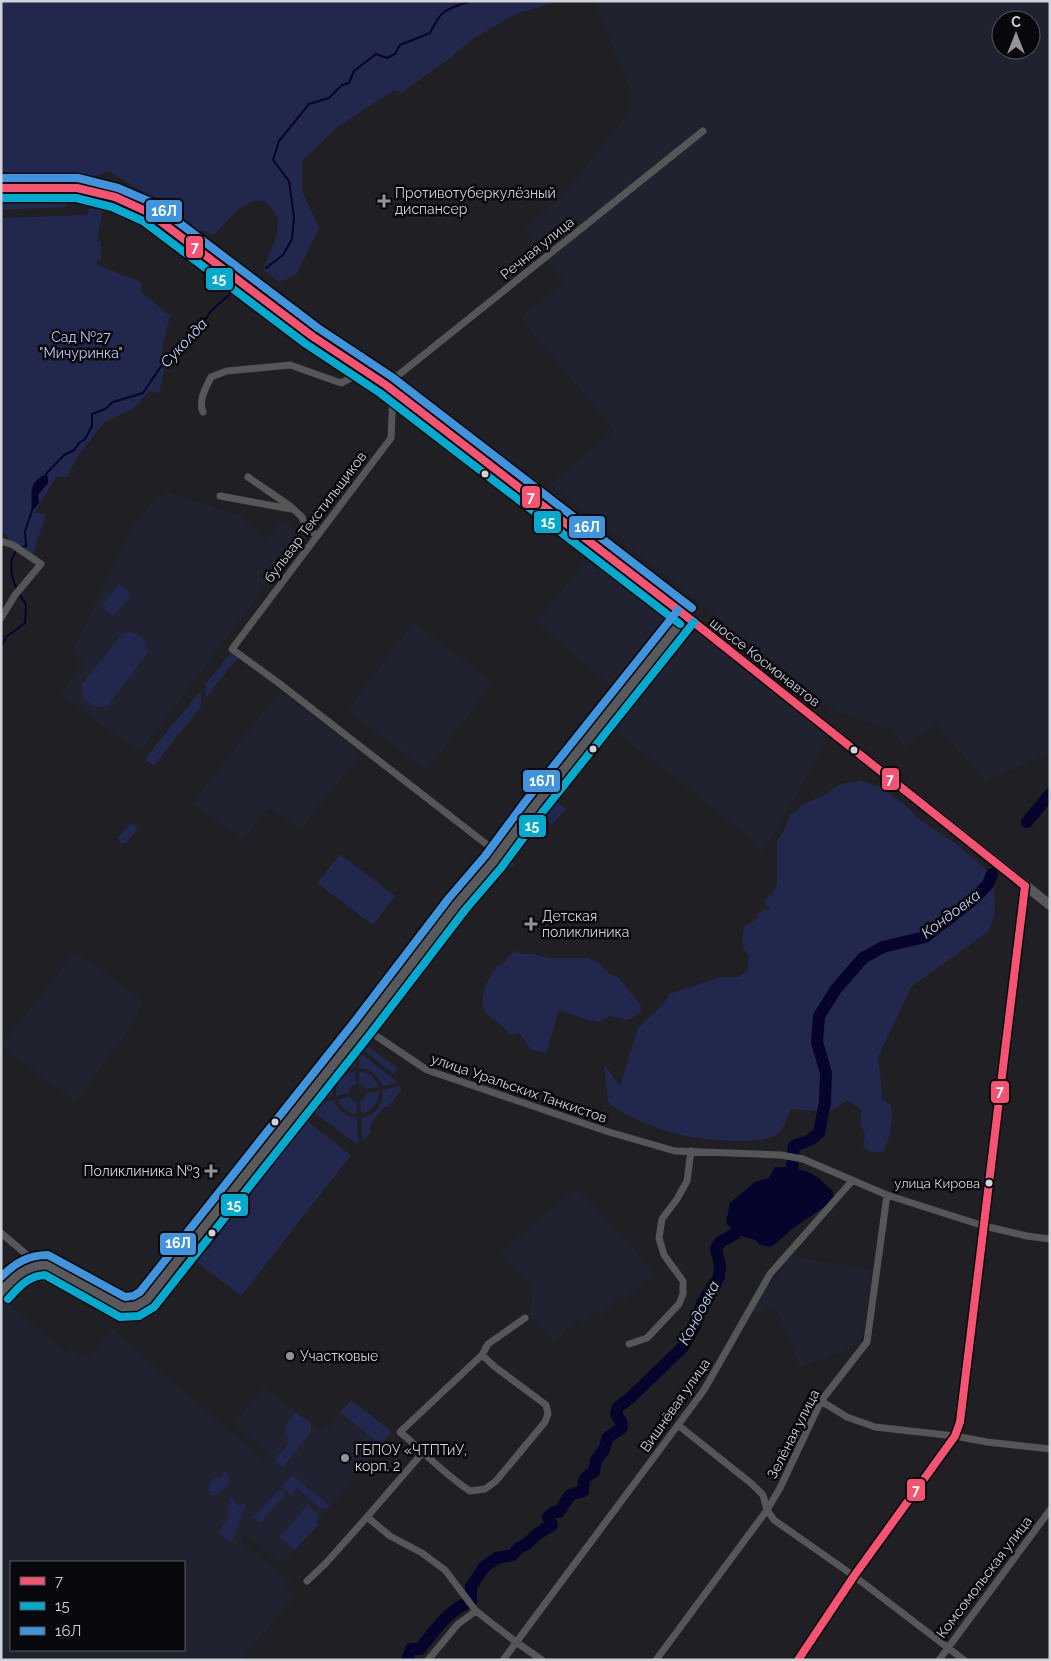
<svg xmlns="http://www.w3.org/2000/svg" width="1051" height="1661" font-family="Raleway,sans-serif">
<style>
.built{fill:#202230;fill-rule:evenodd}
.green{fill:#22284d}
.water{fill:#06032c}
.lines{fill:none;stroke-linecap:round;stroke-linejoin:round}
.stream{stroke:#06032c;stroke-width:2}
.river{stroke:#06032c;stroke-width:12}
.street{stroke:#555657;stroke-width:7}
.secondary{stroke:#59595b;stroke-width:10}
.primary{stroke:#57575a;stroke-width:10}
.bus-1-casing{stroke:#08080c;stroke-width:11}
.bus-2-casing{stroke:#08080c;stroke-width:11}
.bus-3-casing{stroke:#08080c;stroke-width:11}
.bus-1{stroke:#f65372;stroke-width:8}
.bus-2{stroke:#00a9ce;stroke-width:8}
.bus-3{stroke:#4094de;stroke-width:8}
.poi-dot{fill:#93949a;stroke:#08080c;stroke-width:2}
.bus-dot{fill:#d1d3d9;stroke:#08080c;stroke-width:2}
.labels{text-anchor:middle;stroke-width:5;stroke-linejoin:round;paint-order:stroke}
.bus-label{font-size:13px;fill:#d1d3d9;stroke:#08080c;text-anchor:end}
.poi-label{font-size:14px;fill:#d1d3d9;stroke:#08080c;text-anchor:start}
.street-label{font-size:14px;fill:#d1d3d9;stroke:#08080c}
.park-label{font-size:14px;fill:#bec9f2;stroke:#08080c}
.water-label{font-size:15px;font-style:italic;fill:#c6d1fa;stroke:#08080c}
.line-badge{stroke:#08080c;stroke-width:2}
.badge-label{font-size:14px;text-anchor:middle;font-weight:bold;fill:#fff}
</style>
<rect width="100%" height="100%" fill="#1f1f24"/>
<!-- built -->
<path class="built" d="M 594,1 L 1050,1 L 1050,753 L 985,781 L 935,724 L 905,747 L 893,730 L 836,711 L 550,484 L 614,430 L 520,318 L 564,282 L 523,229 L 562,197 L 631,110 L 631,92 ZM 1001,20 L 1031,20 L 1031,50 L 1001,50 Z
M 167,492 L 241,516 L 266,540 L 279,522 L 291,525 L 304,536 L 140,752 L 60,695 L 84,662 L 71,654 L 131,529 L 158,496 L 164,497 Z
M 598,551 L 671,607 L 671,615 L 666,630 L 617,691 L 536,622 L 581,566 L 587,565 Z
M 413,622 L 493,682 L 427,770 L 347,711 Z
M 688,623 L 829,738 L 762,855 L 756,842 L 605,723 Z
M 280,691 L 362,754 L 300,829 L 279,813 L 268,809 L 243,840 L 192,803 Z
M 75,952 L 143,1000 L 137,1018 L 76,1102 L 1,1047 L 1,1045 Z
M 571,1192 L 581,1192 L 655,1273 L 624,1300 L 618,1297 L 602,1316 L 595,1311 L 582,1326 L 576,1319 L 555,1342 L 530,1316 L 533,1289 L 499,1253 Z
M 791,1256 L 872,1270 L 861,1344 L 800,1367 L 775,1306 L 755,1314 L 751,1310 Z
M 5,1300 L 67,1353 L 71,1348 L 76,1353 L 86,1357 L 91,1354 L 112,1329 L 262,1459 L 267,1453 L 236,1426 L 235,1421 L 264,1387 L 320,1431 L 323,1427 L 328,1427 L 351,1400 L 390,1430 L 391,1434 L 287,1560 L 278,1561 L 246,1535 L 241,1541 L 291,1582 L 286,1589 L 295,1596 L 241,1660 L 1,1660 L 1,1305 ZM 11,1562 L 184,1562 L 184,1650 L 11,1650 Z"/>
<!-- green -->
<path class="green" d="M 1,1 L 559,1 L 515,14 L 473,39 L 449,59 L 401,93 L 394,90 L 338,127 L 302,161 L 302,191 L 319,228 L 296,275 L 279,282 L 263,269 L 277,235 L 278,217 C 274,213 270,205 265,202 C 249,193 224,224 215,235 L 196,229 L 179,213 L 108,171 C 71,187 40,183 1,182 Z
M 1,197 L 54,198 L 66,200 L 67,207 L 1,210 Z
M 88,209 L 103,209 L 97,241 L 101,242 L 101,259 L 96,261 L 97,265 L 142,282 L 141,292 L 170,316 L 159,363 L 165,366 L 159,393 L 150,391 L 133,409 L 105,422 L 77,457 L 67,477 L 56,477 L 35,512 L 46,515 L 33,554 L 7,539 L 8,537 L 3,531 L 1,533 L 1,218 L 88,215 Z
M 119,584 L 131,594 L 114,616 L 101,607 Z
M 130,632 C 141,634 147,641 148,652 L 108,705 C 94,712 79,699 82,684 L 122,634 Z
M 232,651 L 239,656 L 205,699 L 206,683 Z
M 201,690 L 201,707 L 156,763 L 153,765 L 145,760 L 146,757 Z
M 861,781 L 883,788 L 911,810 L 919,819 L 959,846 L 993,876 L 995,912 L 989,931 L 911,987 L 878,1057 L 882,1091 L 882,1099 L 891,1105 C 894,1122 890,1136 884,1152 L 870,1152 L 863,1146 L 865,1134 L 860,1123 L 861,1109 L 847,1100 L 830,1112 L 791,1109 C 787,1118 785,1128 776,1135 C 761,1145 700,1140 681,1135 C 664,1131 620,1115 608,1102 L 604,1064 L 620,1086 L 638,1028 L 667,1000 L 669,994 L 721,977 L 739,977 L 748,970 L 748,954 C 739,948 743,936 744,927 L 757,918 L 759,912 L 770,908 L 765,905 L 766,899 L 773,893 L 777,885 L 777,841 L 782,834 L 791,814 L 805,803 L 825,795 L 840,784 Z
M 549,801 L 557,802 L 566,809 L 552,825 L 543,818 L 540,813 Z
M 536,818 L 538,824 L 509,860 L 515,864 L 512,868 L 498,865 Z
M 132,823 L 137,827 L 136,831 L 126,843 L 120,843 L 118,837 L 129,825 Z
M 340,854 L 395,896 L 373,925 L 317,883 Z
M 516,951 L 521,954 L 533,954 L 549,958 L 588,958 L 597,962 L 611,975 L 618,977 L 637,1000 L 641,1006 L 641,1012 L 628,1020 L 609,1016 L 600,1022 L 589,1020 L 559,1010 L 546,1053 L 531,1050 L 519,1033 L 510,1035 C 503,1023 488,1019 483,1008 C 479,997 489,976 496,968 C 498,965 503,964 505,961 C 510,957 510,954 516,951 Z
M 364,1044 L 398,1068 L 394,1074 L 360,1048 Z
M 359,1052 L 399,1083 L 382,1086 C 378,1075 371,1069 359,1068 Z
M 355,1053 L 356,1067 C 340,1070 333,1081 333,1096 L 318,1100 Z
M 355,1071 L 356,1084 L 350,1087 L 349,1093 L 336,1096 C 335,1083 342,1074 355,1071 Z
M 359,1071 C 369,1072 376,1078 379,1087 L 366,1089 L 363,1086 L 359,1084 Z
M 398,1086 L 402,1089 L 388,1107 L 384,1107 L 370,1125 L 370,1133 L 365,1139 L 362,1136 L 361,1118 C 376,1115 383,1105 383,1090 Z
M 379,1091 C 379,1103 373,1111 361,1114 L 360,1101 L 364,1098 L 366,1093 Z
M 349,1097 L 356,1102 L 357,1114 C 348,1113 342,1109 338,1100 Z
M 334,1100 C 338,1111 346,1116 357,1118 L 358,1138 L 359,1140 L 356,1144 L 311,1110 L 315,1105 Z
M 304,1119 L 351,1155 L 241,1296 L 193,1259 L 201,1250 L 208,1250 L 224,1228 L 224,1219 Z
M 223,1181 L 225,1189 L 179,1244 L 175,1241 Z
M 351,1400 L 390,1430 L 391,1434 L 381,1445 L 340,1412 Z
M 296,1412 L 311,1424 L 311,1432 L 283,1467 L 275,1459 L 288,1444 L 288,1437 L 285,1432 L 285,1426 Z
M 226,1471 L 229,1478 L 229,1483 L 217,1495 L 210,1495 C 207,1487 211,1483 216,1477 L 219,1479 Z
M 292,1475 L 330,1506 L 327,1509 L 319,1507 L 297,1488 L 293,1492 L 295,1498 L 282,1487 Z
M 279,1490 L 285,1495 L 260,1523 L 254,1517 Z
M 230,1497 L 240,1506 L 243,1503 L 247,1506 L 244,1510 L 231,1543 L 218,1532 L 227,1520 Z
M 308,1505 L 317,1514 L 318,1525 L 295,1550 L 279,1537 Z"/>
<!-- water -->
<path class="water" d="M 46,474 L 48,477 L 48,483 L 38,495 L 39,503 L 31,512 C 34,496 25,484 46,474 Z
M 775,1167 C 789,1167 804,1168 817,1177 C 822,1180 826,1186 832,1190 L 834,1196 L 833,1201 L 793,1228 L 775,1244 L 769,1247 L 759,1244 L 755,1240 L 735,1234 L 726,1222 L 730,1203 L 755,1182 L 769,1178 Z"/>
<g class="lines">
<!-- stream -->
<path class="stream" d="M 266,268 L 283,255 L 292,239 L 294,217 L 289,181 L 273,160 L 279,141 L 309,104 L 329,98 L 342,85 L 349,83 L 354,71 L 376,54 L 387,58 L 395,54 L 400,45 L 430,33 C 442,8 446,10 470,1
M 46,474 L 64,455 L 74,450 L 79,443 L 85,439 L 92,426 L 92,414 L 105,409 L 113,402 L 143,393 L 166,359 L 181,347 L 201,326 L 211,311 L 230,294
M 20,548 L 26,546 L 25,531 L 32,511
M 16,551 C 8,562 11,578 17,589
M 1,646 L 6,637 L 25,623 L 26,605 L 19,593"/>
<!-- river -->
<path class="river" d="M 1027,822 L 1050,794
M 780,1181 L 792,1169 L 794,1146 L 810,1140 L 819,1133 L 825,1102 L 826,1073 L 817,1042 L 819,1016 L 836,989 L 863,958 L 883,947 L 925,937 L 974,899 L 988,884 L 992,874
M 407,1660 L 411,1649 L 420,1649 C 436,1629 447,1611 471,1601 L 471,1587 L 484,1567 L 497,1558 L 512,1555 L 519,1548 L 528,1543 L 537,1534 L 552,1525 L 548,1517 L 554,1512 L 559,1512 L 570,1495 L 583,1491 C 583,1480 584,1477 594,1472 L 596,1460 L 604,1450 L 608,1437 L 622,1428 L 621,1422 L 616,1414 L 618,1407 L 629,1399 L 683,1347 L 696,1324 L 702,1303 L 719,1277 L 720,1265 L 716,1249 L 720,1242 L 735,1234 L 746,1221"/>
<!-- street -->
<path class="street" d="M 386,385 L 703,131
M 393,392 L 391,438 L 232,649 L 280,684 L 499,854
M 203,412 C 198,400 206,388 211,377 L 227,371 L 290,365 L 341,383 L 353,377 L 359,367
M 248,477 L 290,506 L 302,517 L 305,526 L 317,536
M 220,496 L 291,509
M 1,541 L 13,545 L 41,564 L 15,595 L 1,618
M 363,1027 L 427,1070 L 609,1132 L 675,1151 L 781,1155 L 803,1159 L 887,1195 L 984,1226 L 1027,1236 L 1050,1239
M 1,1233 L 39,1265
M 629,1344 L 647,1338 L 679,1304 L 683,1294 L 683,1281 L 664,1255 L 659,1238 L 662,1219 L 677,1199 L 687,1181 L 691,1151
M 482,1355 L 495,1367 L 546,1405 L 548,1414 L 545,1422 L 496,1481 L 485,1489 L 470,1491 C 444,1474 424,1452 400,1432 L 482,1355 L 488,1344 L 525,1318
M 821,1401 L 847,1417 L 875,1427 L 955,1436 L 987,1442 L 1050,1449
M 678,1425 L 752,1484 L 763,1495 L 767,1510 L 774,1520 L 854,1576 L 964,1660
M 367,1517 L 424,1451
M 307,1581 L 326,1563 L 367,1517 L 390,1536 L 422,1553 L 445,1570 L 476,1611 L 516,1642 L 542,1660
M 428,1660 L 458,1624 L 476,1611
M 503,1660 L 704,1390 L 770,1274 L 852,1181
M 656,1660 L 767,1510 L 780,1488 L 821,1401 L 867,1342 L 887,1195
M 939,1660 L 1050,1510"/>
<!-- secondary -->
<path class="secondary" d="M 1,1292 C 16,1276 23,1265 47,1265 L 123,1307 L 136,1306 L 147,1300 L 174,1264 L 363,1027 L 457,904 L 493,862 L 533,808 L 686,616
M 798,1660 L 854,1576 L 955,1436 L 960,1422 L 1025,886"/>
<!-- primary -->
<path class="primary" d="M 1,188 L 77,188 L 115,197 L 148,212 L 218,266 L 312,336 L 386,385 L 686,616 L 1050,905"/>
<!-- bus-1 casing -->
<g class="bus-1-casing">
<path id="bus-1" d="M 1,188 L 77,188 L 115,197 L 148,212 L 312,336 L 386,385 L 686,616 L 1025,886
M 798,1660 L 854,1576 L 955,1436 L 960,1422 L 1025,886"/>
</g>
<!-- bus-2 casing -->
<g class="bus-2-casing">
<path id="bus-2" d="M 1,198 L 76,198 L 112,207 L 143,221 L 306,344 L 380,393 L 680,624
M 8,1299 C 19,1287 28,1276 45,1275 L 120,1317 L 139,1316 L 154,1307 L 371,1033 L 465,910 L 501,868 L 541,814 L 694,622"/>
</g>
<!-- bus-3 casing -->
<g class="bus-3-casing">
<path id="bus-3" d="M 1,178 L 78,178 L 118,188 L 153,203 L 318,328 L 392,377 L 692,608
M 1,1277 C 15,1263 28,1255 48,1255 L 125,1297 L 133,1296 L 140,1292 L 355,1021 L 449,898 L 485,856 L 525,802 L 678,610"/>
</g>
<!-- bus-1 -->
<use href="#bus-1" class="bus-1"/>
<!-- bus-2 -->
<use href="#bus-2" class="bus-2"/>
<!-- bus-3 -->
<use href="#bus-3" class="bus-3"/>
</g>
<!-- markers -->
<g class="poi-dot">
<path d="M381.5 193.5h5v5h5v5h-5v5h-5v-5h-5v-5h5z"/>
<path d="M528.5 916.5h5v5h5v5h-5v5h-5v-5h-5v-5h5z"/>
<path d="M208.5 1163.5h5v5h5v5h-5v5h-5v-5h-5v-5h5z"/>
<circle cx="290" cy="1356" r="5"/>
<circle cx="345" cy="1458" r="5"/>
</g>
<g class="bus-dot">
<circle cx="485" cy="474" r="4.5"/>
<circle cx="593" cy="749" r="4.5"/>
<circle cx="854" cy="750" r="4.5"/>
<circle cx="275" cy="1122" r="4.5"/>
<circle cx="989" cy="1183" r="4.5"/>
<circle cx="212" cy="1233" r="4.5"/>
</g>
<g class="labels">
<!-- bus labels -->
<g class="bus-label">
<text x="980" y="1188">улица Кирова</text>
</g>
<!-- poi labels -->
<g class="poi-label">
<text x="395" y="198">Противотуберкулёзный<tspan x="395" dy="16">диспансер</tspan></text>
<text x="542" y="921">Детская<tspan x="542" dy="16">поликлиника</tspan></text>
<text x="200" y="1176" text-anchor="end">Поликлиника №3</text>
<text x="300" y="1361">Участковые</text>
<text x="355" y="1455">ГБПОУ «ЧТПТиУ,<tspan x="355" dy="16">корп. 2</tspan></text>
</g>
<!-- street labels -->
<g class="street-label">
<text transform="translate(537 248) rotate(-39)" y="5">Речная улица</text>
<text transform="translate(315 517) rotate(-53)" y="5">бульвар Текстильщиков</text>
<text transform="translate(765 662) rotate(38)" y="5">шоссе Космонавтов</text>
<text transform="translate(519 1088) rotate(19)" y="5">улица Уральских Танкистов</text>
<text transform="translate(675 1405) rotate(-55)" y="5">Вишнёвая улица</text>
<text transform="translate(793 1434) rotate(-63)" y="5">Зелёная улица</text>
<text transform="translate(984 1577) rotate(-53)" y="5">Комсомольская улица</text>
</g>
<!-- park labels -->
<g class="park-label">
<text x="81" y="342">Сад №27<tspan x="81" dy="16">"Мичуринка"</tspan></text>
</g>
<!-- water labels -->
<g class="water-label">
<text transform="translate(184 343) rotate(-47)" y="5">Суколда</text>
<text transform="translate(951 914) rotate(-37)" y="5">Кондовка</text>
<text transform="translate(699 1313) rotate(-62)" y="5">Кондовка</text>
</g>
</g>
<g class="line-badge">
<rect x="145" y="199" width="38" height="24" rx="5" fill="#4094de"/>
<rect x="185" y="235" width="19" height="24" rx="5" fill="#f65372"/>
<rect x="205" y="267" width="29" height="24" rx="5" fill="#00a9ce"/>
<rect x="521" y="485" width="20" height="24" rx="5" fill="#f65372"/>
<rect x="533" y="510" width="29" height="24" rx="5" fill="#00a9ce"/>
<rect x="568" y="515" width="38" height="24" rx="5" fill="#4094de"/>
<rect x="881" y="767" width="19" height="24" rx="5" fill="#f65372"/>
<rect x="522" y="769" width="39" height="24" rx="5" fill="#4094de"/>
<rect x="518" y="814" width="29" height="24" rx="5" fill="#00a9ce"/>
<rect x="990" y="1080" width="20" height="24" rx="5" fill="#f65372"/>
<rect x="220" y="1193" width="29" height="24" rx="5" fill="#00a9ce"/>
<rect x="159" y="1232" width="38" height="24" rx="5" fill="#4094de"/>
<rect x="906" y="1478" width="20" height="24" rx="5" fill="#f65372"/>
</g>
<g class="badge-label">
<text x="164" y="216">16Л</text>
<text x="195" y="252">7</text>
<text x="219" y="284">15</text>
<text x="531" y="502">7</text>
<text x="548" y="527">15</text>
<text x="587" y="532">16Л</text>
<text x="890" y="784">7</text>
<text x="542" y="786">16Л</text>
<text x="532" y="831">15</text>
<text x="1000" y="1096">7</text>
<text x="234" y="1210">15</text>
<text x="178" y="1248">16Л</text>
<text x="916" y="1495">7</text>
</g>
<!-- border -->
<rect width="1051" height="1661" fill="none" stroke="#d1d3d9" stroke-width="5"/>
<!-- legend -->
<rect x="10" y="1561" width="175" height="90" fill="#08080c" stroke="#58595e"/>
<rect x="20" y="1577" width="25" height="8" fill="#f65372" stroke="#58595e"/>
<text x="55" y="1586" font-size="15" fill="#d1d3d9">7</text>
<rect x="20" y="1602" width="25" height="8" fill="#00a9ce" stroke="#58595e"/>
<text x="55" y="1611" font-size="15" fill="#d1d3d9">15</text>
<rect x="20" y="1627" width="25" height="8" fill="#4094de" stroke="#58595e"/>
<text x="55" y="1636" font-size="15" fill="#d1d3d9">16Л</text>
<!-- north arrow -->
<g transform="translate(1016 35)"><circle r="24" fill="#08080c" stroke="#58595e"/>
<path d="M0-4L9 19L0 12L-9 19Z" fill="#93949a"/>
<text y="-8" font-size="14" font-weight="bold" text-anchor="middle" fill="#d1d3d9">С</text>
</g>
</svg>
